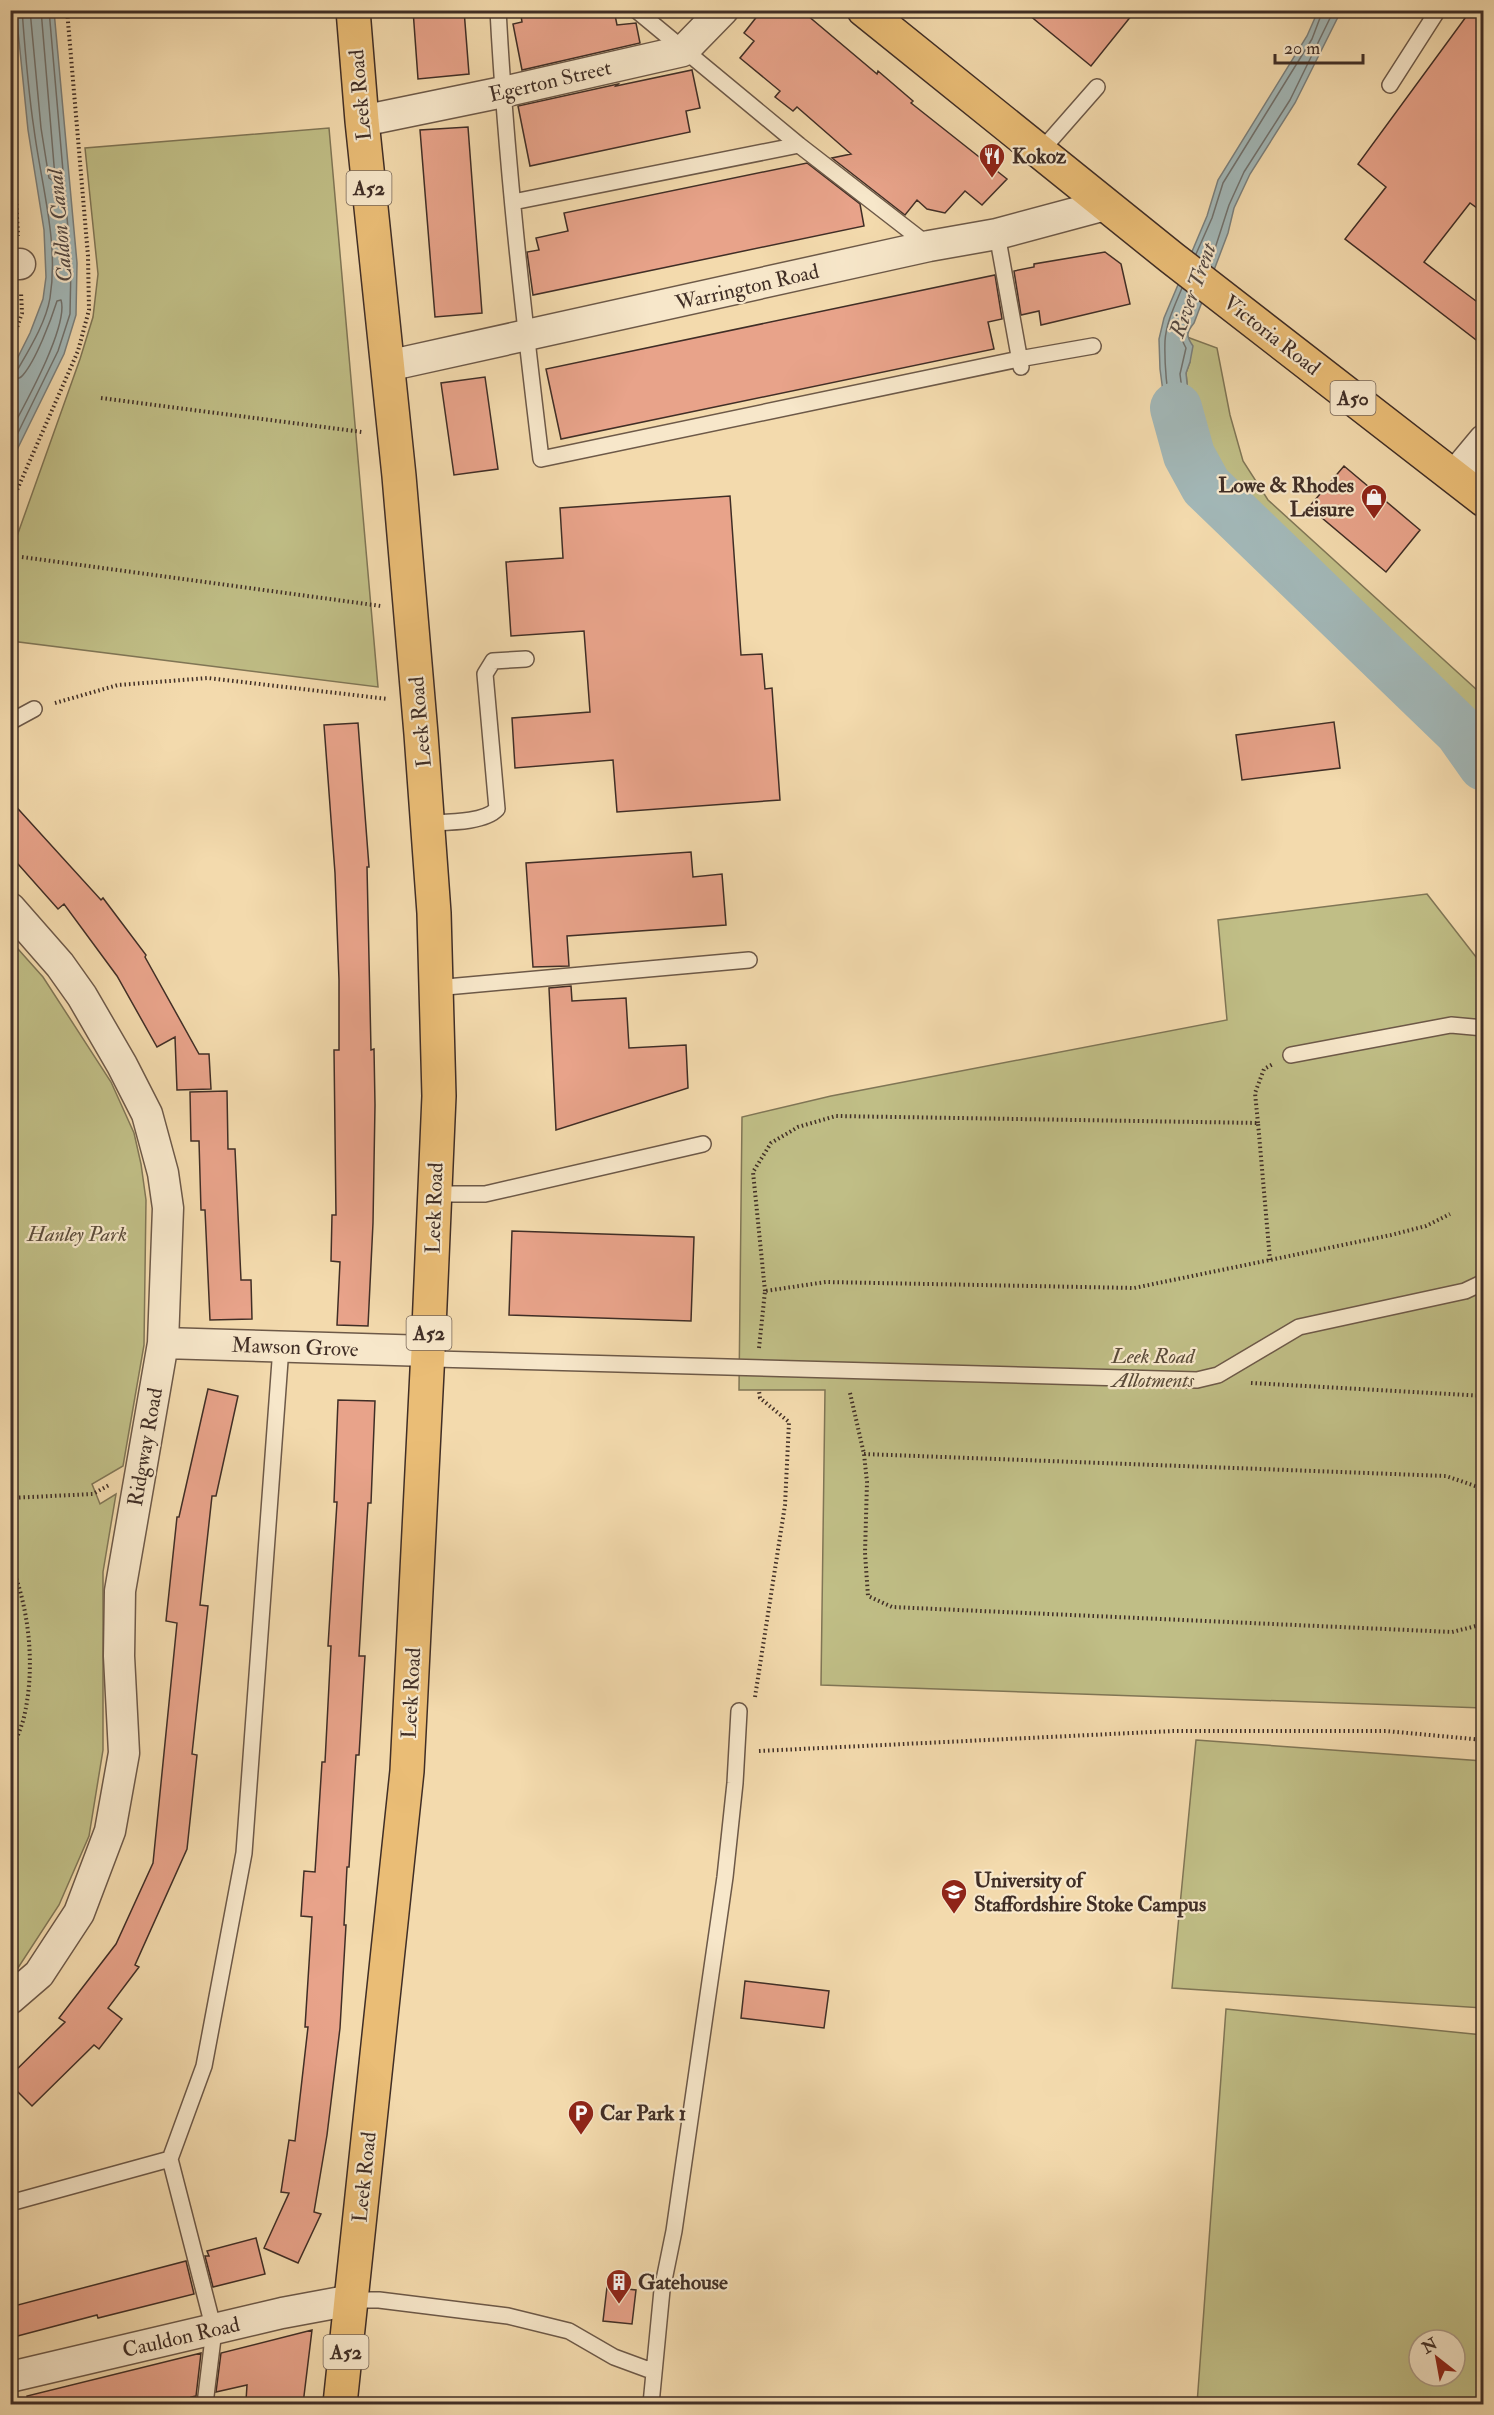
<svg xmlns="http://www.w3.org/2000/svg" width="1494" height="2415" font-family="'IM FELL Double Pica',serif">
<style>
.green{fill:#c0be86;stroke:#807656;stroke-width:1.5;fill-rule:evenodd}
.water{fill:#a2b7b7;stroke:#7b807d;stroke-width:1.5}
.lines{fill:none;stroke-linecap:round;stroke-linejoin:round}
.shore{stroke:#71726e;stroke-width:1.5}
.river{stroke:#a2b7b7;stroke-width:52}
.building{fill:#e8a38a;stroke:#402e26;stroke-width:1.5}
.lane-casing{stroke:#6d5948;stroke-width:18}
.street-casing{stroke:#6d5948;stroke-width:33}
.primary-casing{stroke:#402e26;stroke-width:36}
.highway-casing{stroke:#402e26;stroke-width:36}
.path{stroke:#402e26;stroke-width:4;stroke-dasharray:1.5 3;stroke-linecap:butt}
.lane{stroke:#f7e7ca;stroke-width:15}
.street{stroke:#f7e7ca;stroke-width:30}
.primary{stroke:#eabd76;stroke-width:33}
.highway{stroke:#eabd76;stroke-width:33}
.labels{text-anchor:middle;stroke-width:4.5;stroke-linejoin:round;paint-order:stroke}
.shield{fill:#f7e7ca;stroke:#776657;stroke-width:1.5}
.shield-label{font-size:20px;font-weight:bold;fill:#402e26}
.street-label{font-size:21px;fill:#402e26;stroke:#f7e7ca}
.poi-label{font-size:21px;font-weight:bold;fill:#402e26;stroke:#f7e7ca;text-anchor:start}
.park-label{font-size:21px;font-style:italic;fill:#5a4b39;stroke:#f7e7ca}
.water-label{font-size:22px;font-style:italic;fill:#544943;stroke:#f7e7ca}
</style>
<rect width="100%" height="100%" fill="#f3daad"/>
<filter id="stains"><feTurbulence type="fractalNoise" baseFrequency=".00333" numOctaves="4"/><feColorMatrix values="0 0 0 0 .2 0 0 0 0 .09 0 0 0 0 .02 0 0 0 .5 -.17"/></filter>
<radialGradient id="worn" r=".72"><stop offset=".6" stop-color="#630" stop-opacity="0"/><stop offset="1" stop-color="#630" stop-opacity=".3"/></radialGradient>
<!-- green -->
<path class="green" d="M 329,128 L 378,687 L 11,641 L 11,553 L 80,359 L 93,317 L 98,274 L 85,148 Z
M 1187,337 L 1217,348 L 1230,415 L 1243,461 L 1268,500 L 1477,690 L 1483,698 L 1483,741 L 1463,717 L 1384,646 L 1294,560 L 1204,453 L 1190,413 L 1186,373 L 1190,362 Z
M 1427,894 L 1483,966 L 1483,1708 L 821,1685 L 825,1390 L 739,1390 L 742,1117 L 831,1096 L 1227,1020 L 1218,920 Z
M 10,940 L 43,977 L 111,1082 L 134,1133 L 141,1164 L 146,1200 L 144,1345 L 123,1466 L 92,1484 L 100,1504 L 116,1494 L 103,1572 L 103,1750 L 89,1836 L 59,1905 L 16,1971 L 11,1975 Z
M 1196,1740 L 1483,1761 L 1483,2008 L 1172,1988 Z
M 1226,2009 L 1483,2035 L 1483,2404 L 1197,2404 ZM 1419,2340 L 1455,2340 L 1455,2376 L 1419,2376 Z"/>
<!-- water -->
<path class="water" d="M 16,11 L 54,11 L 77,263 L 76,315 L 64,354 L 11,462 L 11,371 L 30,333 L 43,299 L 46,277 L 44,230 L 28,130 Z
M 1318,11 L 1341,11 L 1295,103 L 1250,174 L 1234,208 L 1228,233 L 1194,323 C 1186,333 1186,336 1193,346 L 1190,362 L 1186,373 L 1190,413 L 1204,453 L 1196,492 L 1179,463 L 1169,437 L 1160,369 L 1159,339 L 1164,318 L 1207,216 L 1218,180 L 1307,36 Z"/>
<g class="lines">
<!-- shore -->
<path class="shore" d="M 30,10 L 41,128 L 49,178 L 52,180 L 55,177 L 41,10
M 1196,254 L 1212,218 L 1223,183 L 1312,39 L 1323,10
M 1210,264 L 1229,205 L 1244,172 L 1290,100 L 1334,10
M 1182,288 C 1175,305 1166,323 1165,341 C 1164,369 1171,453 1192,470 L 1195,468 L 1198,453 L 1185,414 L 1180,374 L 1186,348 C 1177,331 1182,333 1189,318 C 1192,312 1194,306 1196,300
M 10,372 L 18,369 C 30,348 46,322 50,298 C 59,242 41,184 34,129 C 28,90 25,50 22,10
M 10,380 C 16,379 20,379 23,375 C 36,360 51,320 57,301 L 61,300 C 69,326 24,406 10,432
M 10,449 L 58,351 L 70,314 L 71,263 L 49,10"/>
<!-- river -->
<path class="river" d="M 1176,408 L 1189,455 L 1206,486 L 1460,731 L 1484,765"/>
</g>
<!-- building -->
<path class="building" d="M 413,10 L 464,10 L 469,74 L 418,79 Z
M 520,10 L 614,10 L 617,25 L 636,23 L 640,43 L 522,70 L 513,24 L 522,22 Z
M 762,10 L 801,10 L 877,74 L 878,71 L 913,101 L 911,103 L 1007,179 L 982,205 L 965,191 L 945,213 L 927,209 L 917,200 L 905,215 L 832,158 L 851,154 L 797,107 L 793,111 L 775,97 L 780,91 L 740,58 L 754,41 L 744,33 Z
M 1023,10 L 1136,10 L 1091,66 Z
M 1471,10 L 1484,10 L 1484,213 L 1470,203 L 1424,262 L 1484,307 L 1484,346 L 1345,239 L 1386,187 L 1358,164 Z
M 692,70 L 700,108 L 686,111 L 690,132 L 530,166 L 518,106 L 618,84 L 616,86 Z
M 468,127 L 482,313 L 435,317 L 420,130 Z
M 807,163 L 860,204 L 864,226 L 533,295 L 527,252 L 539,250 L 536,238 L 568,231 L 564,213 Z
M 1105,252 L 1121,264 L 1130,304 L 1041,325 L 1039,311 L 1021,315 L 1014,271 L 1034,267 L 1034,264 Z
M 995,275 L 1002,319 L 988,322 L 994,349 L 561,439 L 546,369 Z
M 485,377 L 498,469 L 454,475 L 441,383 Z
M 1344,466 L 1420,530 L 1386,572 L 1309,507 Z
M 730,496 L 741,655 L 762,654 L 765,689 L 772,688 L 780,800 L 617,812 L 613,760 L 515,768 L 512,718 L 590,712 L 584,631 L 511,636 L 506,562 L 563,558 L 560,508 Z
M 1334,722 L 1340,768 L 1242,780 L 1236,735 Z
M 358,723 L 369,867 L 367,867 L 371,1050 L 374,1049 L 375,1105 L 373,1223 L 368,1326 L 337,1325 L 340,1262 L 331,1261 L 332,1215 L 336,1215 L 334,1050 L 339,1050 L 339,980 L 335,873 L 324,725 Z
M 10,800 L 101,900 L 103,898 L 146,955 L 145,957 L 199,1054 L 209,1054 L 211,1089 L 177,1090 L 175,1037 L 157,1047 L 117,976 L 64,904 L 58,909 L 10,855 Z
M 691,852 L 693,877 L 722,874 L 726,925 L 567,936 L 569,966 L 533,967 L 526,863 Z
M 571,986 L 572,1001 L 626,998 L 629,1048 L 686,1045 L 688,1088 L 556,1130 L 549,988 Z
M 227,1091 L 228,1149 L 235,1149 L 241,1280 L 251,1280 L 252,1319 L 210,1320 L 205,1210 L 201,1210 L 199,1141 L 191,1141 L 190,1092 Z
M 512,1231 L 694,1237 L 691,1321 L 509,1315 Z
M 208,1389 L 238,1396 L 216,1496 L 212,1496 L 200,1605 L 208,1606 L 192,1754 L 197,1755 L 187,1849 L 135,1965 L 139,1967 L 108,2008 L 122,2019 L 99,2049 L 94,2045 L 32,2106 L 10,2084 L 10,2076 L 65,2022 L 59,2018 L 116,1944 L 153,1863 L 177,1623 L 166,1621 L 177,1517 L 179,1517 Z
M 338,1400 L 375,1401 L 371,1503 L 368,1503 L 359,1656 L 365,1656 L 359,1755 L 356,1755 L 349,1867 L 347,1867 L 344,1925 L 346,1925 L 340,2028 L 327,2135 L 314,2212 L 321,2214 L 298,2263 L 264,2248 L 289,2193 L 281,2192 L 289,2140 L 295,2141 L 308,2027 L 305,2027 L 312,1917 L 301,1916 L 304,1871 L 315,1872 L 322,1762 L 325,1762 L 331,1646 L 328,1646 L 337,1502 L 334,1502 Z
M 745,1981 L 829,1991 L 824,2028 L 741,2018 Z
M 256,2238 L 265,2274 L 213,2287 L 205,2256 L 209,2256 L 207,2251 Z
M 186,2261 L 194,2294 L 98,2318 L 97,2315 L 10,2338 L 10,2307 Z
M 607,2287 L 636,2290 L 632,2324 L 603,2321 Z
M 312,2330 L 303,2404 L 262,2404 L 262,2403 L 246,2401 L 247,2385 L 216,2392 L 221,2353 Z
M 201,2353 L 196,2396 L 191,2397 L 193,2404 L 28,2404 L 27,2396 Z"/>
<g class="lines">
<!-- lane casing -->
<g class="lane-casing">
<path id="lane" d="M 498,10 C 506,161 523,310 541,459 L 1019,359 L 1093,346
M 636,10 L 799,145 L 928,245
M 1390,85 L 1438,10
M 1040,152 L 1097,87
M 513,202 L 799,145
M 997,234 L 1021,367
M 10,722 L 34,709
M 427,823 C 446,822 484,823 497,809 L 485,674 L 493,661 L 526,659
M 435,988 L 749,960
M 1291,1055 L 1451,1025 L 1484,1028
M 435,1194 L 485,1194 L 703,1144
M 428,1351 L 435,1359 L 1197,1380 L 1218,1375 L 1299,1327 L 1465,1291 L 1484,1282
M 170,2159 L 214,2330 L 205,2404
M 10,2203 L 170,2159 L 204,2066 L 244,1853 L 281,1347
M 352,2300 L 379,2300 L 508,2316 L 569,2331 L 614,2357 L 652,2371
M 651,2404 L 662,2290 L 674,2231 L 725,1877 L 735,1783 L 739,1711"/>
</g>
<!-- street casing -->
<g class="street-casing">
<path id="street" d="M 362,121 L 503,92 L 683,51 L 723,10
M 10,264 L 20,264
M 387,366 L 929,246 L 997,234 L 1105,205
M 1454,476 L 1484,440
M 10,908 L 60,965 L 82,996 L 122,1065 L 147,1114 L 163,1173 L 168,1208 L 163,1343 L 120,1591 L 119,1656 L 124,1753 L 110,1831 L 79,1913 L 39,1974 L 10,1999
M 163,1343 L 428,1351
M 10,2377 L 282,2313 L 352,2300"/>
</g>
<!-- primary casing -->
<g class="primary-casing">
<path id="primary" d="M 864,10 L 1172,258 L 1484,500"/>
</g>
<!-- highway casing -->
<g class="highway-casing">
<path id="highway" d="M 340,2404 L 407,1771 L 428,1351 L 439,1096 L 434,913 L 421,734 L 399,476 L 362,121 L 353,10"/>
</g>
<!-- path -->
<path class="path" d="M 10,87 L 18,236
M 10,348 L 22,313 L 21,292
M 101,398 L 362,432
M 10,506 L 78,351 L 89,310 L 88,256 L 67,10
M 22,557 L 381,606
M 55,703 L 118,685 L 208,678 L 388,699
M 1258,1123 L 1255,1093 L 1264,1069 L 1273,1064
M 765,1291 L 753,1172 L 771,1143 L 798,1127 L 836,1116 L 1258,1123 L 1270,1260
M 759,1348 L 765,1291 L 826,1282 L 1134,1288 L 1391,1235 L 1426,1226 L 1450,1214
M 1251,1383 L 1484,1396
M 850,1393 L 864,1454 L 867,1482 L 865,1553 L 868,1596 L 892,1607 L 1452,1632 L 1484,1624
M 864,1454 L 1446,1476 L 1484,1489
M 10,1498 L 93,1494 L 109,1485
M 10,1562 C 30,1609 36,1671 23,1721 C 19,1733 14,1745 10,1756
M 755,1697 L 785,1505 L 789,1422 L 760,1398 L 759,1391
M 759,1751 L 1173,1731 L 1386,1731 L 1484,1740"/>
<!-- lane -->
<use href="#lane" class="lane"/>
<!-- street -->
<use href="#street" class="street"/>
<!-- primary -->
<use href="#primary" class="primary"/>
<!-- highway -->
<use href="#highway" class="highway"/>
</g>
<!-- icons -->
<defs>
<g id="restaurant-pin" transform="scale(1.35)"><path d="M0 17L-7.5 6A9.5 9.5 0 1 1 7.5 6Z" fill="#8f2418" stroke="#f7e7ca"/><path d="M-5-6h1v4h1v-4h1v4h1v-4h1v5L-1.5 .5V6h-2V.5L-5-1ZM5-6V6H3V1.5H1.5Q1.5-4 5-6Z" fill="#fff"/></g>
<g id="shop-pin" transform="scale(1.35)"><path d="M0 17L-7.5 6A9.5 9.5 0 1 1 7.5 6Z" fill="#8f2418" stroke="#f7e7ca"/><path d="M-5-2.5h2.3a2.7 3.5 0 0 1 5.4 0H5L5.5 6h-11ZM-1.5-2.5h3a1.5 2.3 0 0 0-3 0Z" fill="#fff"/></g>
<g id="university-pin" transform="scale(1.35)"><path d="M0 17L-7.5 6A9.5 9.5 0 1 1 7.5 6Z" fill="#8f2418" stroke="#f7e7ca"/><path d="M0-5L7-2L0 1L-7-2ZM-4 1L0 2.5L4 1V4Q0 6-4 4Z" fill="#fff"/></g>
<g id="parking-pin" transform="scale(1.35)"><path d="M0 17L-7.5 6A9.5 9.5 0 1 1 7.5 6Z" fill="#8f2418" stroke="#f7e7ca"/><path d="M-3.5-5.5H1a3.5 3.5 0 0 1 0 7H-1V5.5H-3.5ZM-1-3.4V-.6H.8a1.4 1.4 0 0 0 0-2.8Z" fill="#fff"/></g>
<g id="building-pin" transform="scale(1.35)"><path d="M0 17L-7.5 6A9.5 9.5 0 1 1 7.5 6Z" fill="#8f2418" stroke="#f7e7ca"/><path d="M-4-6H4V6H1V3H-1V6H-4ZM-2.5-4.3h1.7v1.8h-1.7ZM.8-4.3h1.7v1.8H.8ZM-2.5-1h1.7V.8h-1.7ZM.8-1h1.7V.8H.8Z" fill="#fff"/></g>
</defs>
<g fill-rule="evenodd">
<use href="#restaurant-pin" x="992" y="156"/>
<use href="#shop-pin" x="1374" y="497"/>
<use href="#university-pin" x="954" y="1892"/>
<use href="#parking-pin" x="581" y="2113"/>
<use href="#building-pin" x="619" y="2282"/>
</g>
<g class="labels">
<!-- shield labels -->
<g class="shield">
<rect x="346.5" y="171" width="45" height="34" rx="4.5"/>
<rect x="1330.5" y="381" width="45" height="34" rx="4.5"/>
<rect x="406.5" y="1316" width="45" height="34" rx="4.5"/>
<rect x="323.5" y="2335" width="45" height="34" rx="4.5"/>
</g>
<g class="shield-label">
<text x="369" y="195">A52</text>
<text x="1353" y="405">A50</text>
<text x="429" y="1340">A52</text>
<text x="346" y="2359">A52</text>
</g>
<!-- street labels -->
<g class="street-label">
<text transform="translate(550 81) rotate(-13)" y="7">Egerton Street</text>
<text transform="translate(360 95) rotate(-95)" y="7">Leek Road</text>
<text transform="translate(747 287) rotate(-13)" y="7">Warrington Road</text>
<text transform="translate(1272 335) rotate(38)" y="7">Victoria Road</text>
<text transform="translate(420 722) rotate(-95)" y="7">Leek Road</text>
<text transform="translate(434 1208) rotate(-88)" y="7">Leek Road</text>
<text transform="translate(295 1347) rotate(2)" y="7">Mawson Grove</text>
<text transform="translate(145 1447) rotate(-80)" y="7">Ridgway Road</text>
<text transform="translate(411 1693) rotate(-87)" y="7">Leek Road</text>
<text transform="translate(364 2177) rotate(-84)" y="7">Leek Road</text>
<text transform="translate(181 2337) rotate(-13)" y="7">Cauldon Road</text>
</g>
<!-- poi labels -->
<g class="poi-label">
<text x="1012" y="163">Kokoz</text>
<text x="1354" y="492" text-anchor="end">Lowe &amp; Rhodes<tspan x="1354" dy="24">Leisure</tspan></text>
<text x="974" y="1887">University of<tspan x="974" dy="24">Staffordshire Stoke Campus</tspan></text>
<text x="600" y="2120">Car Park 1</text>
<text x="638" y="2289">Gatehouse</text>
</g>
<!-- park labels -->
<g class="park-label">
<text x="77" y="1241">Hanley Park</text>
<text x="1153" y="1363">Leek Road<tspan x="1153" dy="24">Allotments</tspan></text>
</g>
<!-- water labels -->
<g class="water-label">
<text transform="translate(59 226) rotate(-95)" y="8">Caldon Canal</text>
<text transform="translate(1192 290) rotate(-70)" y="8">River Trent</text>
</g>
</g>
<!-- margin -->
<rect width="1494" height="2415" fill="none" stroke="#f3daad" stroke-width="36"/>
<rect x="12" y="12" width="1470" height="2391" fill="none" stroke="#402e26" stroke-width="3"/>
<rect x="18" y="18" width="1458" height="2379" fill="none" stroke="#402e26" stroke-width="1.5"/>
<!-- north arrow -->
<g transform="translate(1437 2358) rotate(329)"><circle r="28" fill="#f7e7ca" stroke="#ae9d88" stroke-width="1.5"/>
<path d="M0-4.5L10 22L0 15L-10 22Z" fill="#8f2418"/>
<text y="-9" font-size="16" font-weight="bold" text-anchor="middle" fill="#402e26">N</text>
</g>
<!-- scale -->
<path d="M1275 54v9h88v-9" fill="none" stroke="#402e26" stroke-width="3"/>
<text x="1284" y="54" font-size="18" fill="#402e26" stroke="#f7e7ca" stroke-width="4.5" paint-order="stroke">20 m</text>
<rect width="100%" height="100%" filter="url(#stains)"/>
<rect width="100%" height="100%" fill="url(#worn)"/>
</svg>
